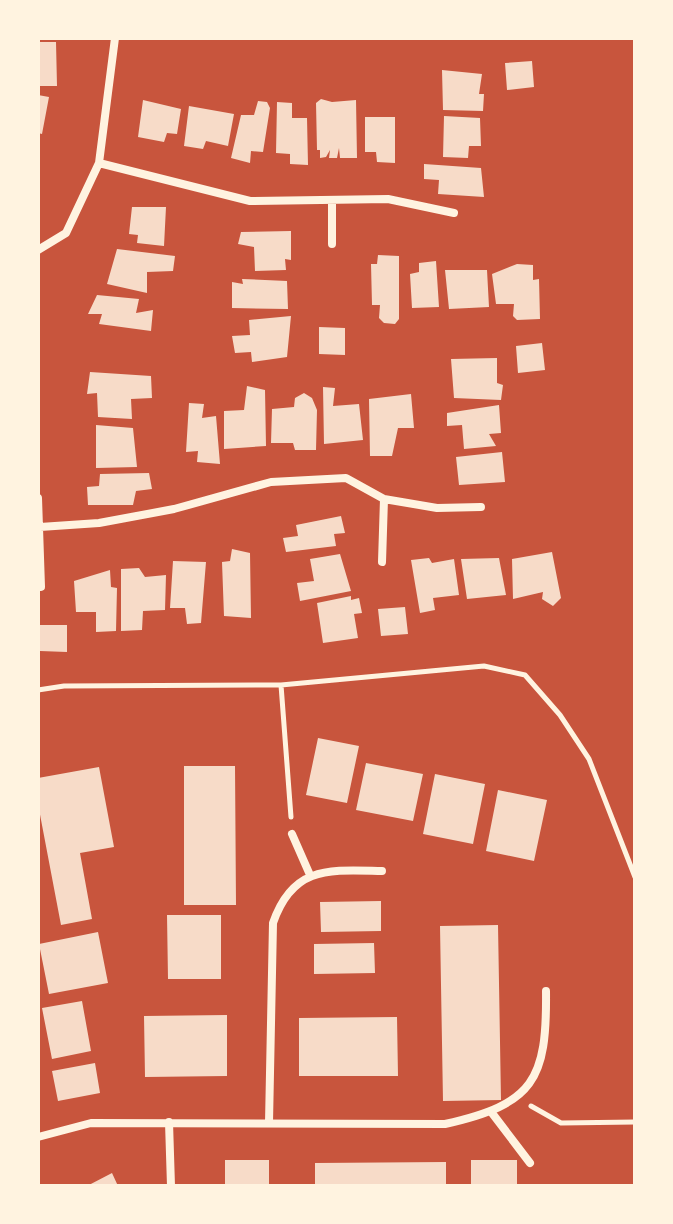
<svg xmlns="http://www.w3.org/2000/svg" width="673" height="1224" font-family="'Open Sans',sans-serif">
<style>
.building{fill:#f7dbc8}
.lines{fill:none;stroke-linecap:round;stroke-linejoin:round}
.path{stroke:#fff3e0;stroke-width:5}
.minor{stroke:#fff3e0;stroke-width:8}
</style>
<rect width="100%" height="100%" fill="#c8553d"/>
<!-- building -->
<path class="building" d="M 38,42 L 56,42 L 57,86 L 38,86 Z
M 532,61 L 534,87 L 507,90 L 505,63 Z
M 442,70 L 482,74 L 479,94 L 484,94 L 483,111 L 443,110 Z
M 38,95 L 49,97 L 42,134 L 38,133 Z
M 321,99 L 332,102 L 356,100 L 357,158 L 340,158 L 339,148 L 337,158 L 329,158 L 330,150 L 326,157 L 320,158 L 320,150 L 317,150 L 316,103 Z
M 143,100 L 181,109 L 177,134 L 167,133 L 164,142 L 138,137 Z
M 258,101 L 267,102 L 270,108 L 263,152 L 251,151 L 250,163 L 231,158 L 241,115 L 254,115 Z
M 277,102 L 292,103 L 292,118 L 307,118 L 308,165 L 290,164 L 290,154 L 276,153 Z
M 189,106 L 234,114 L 228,146 L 206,141 L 203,149 L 184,146 Z
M 444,116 L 480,118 L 481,146 L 469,146 L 468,158 L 443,157 Z
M 365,117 L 395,117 L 395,163 L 377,162 L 376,152 L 365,152 Z
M 424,164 L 481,168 L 484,197 L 438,194 L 439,180 L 424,179 Z
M 132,207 L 166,207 L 164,246 L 137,243 L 138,235 L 129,234 Z
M 291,231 L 291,260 L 285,259 L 286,270 L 255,271 L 254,247 L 238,244 L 241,232 Z
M 117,249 L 175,256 L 173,271 L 147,272 L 147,293 L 107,284 Z
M 378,255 L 399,256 L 399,319 L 395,324 L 384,323 L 379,318 L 380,305 L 372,305 L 371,264 L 377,264 Z
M 436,261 L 439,307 L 412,308 L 410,274 L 419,272 L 419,263 Z
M 517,264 L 533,265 L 533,280 L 539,279 L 540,319 L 517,320 L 513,316 L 514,304 L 496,304 L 492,274 Z
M 445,270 L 487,270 L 489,307 L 449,309 Z
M 242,279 L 287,281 L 288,309 L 232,308 L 232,282 L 243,284 Z
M 97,295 L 139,299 L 136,313 L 153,310 L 151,331 L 99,324 L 102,314 L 88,314 Z
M 291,316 L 287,357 L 252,362 L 251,352 L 235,353 L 232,336 L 250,335 L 249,320 Z
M 319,327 L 345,328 L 345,355 L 319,354 Z
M 542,343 L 545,370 L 518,373 L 516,346 Z
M 497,358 L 497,383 L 503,385 L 501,400 L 454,398 L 451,359 Z
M 90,372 L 151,376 L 152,398 L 131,399 L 132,419 L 98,417 L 97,393 L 87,394 Z
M 247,386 L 265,390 L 266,446 L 224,449 L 224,411 L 244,410 Z
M 323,387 L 335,388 L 333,406 L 359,404 L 363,440 L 324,444 Z
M 304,393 L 312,398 L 317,410 L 316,450 L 295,450 L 293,443 L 271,443 L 272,409 L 294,407 L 295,398 Z
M 411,394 L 414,428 L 398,428 L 392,456 L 370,456 L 369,399 Z
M 189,403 L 204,404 L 202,418 L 216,416 L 220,464 L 197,462 L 198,451 L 186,452 Z
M 499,405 L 501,433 L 489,434 L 496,446 L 464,449 L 462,425 L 447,426 L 447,413 Z
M 96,425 L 133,428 L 137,467 L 96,468 Z
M 502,452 L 505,482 L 459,485 L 456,457 Z
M 149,473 L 152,489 L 136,491 L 133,505 L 88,505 L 87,487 L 99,486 L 100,474 Z
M 341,516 L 345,533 L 334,534 L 336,546 L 286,552 L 283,538 L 298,536 L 296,525 Z
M 232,549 L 250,553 L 251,618 L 224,616 L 222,562 L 230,561 Z
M 552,552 L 561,598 L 553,606 L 542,599 L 543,592 L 513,599 L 512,559 Z
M 340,554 L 351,591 L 300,601 L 297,583 L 314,581 L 310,559 Z
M 429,558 L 432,563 L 454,559 L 459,595 L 433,598 L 435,610 L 420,613 L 411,560 Z
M 499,558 L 506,595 L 467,599 L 461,559 Z
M 173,561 L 206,562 L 201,623 L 187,624 L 185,608 L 170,608 Z
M 139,568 L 145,577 L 166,575 L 165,610 L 143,611 L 142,630 L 121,631 L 121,569 Z
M 110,570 L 111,587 L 117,588 L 116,631 L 96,632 L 96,612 L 76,612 L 74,581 Z
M 351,596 L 351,600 L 359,598 L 362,613 L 354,614 L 358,638 L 323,643 L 317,603 Z
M 405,607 L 408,634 L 381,636 L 378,609 Z
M 40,625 L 67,625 L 67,652 L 40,651 Z
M 318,738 L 359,746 L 347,803 L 306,795 Z
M 366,763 L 423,774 L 413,821 L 356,810 Z
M 184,766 L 235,766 L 236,905 L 184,905 Z
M 99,767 L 114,847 L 80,853 L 92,919 L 61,925 L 38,804 L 38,778 Z
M 435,774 L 485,784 L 473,844 L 423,834 Z
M 498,790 L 547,800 L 534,861 L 486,851 Z
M 381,901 L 381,931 L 321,932 L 320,902 Z
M 167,915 L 221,915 L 221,979 L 168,979 Z
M 498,925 L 501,1100 L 443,1101 L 440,926 Z
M 98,932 L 108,983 L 49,994 L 39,944 Z
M 374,943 L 375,973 L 314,974 L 314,944 Z
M 82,1001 L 91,1051 L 52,1059 L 42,1008 Z
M 227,1015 L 227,1076 L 145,1077 L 144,1016 Z
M 397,1017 L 398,1076 L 299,1076 L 299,1018 Z
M 95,1063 L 100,1093 L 58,1101 L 52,1071 Z
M 225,1160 L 269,1160 L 269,1186 L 225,1186 Z
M 471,1160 L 517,1160 L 517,1186 L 471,1186 Z
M 446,1162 L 446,1186 L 315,1186 L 315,1163 Z
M 112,1173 L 118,1186 L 87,1186 Z"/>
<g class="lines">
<!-- path -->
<path class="path" d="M 281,685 L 291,817
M 38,690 L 64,686 L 281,685 L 484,666 L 525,675 L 560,715 L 589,759 L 635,877
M 531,1106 L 561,1123 L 635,1122"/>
<!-- minor -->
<path class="minor" d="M 99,163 L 250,201 L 388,199 L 454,213
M 332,200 L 332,244
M 38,250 L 66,233 L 99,163 L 115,38
M 38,498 L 41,587
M 40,527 L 99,523 L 174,509 L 271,482 L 346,478 L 384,499 L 437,508 L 481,507
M 382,562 L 384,499
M 292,834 L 310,875
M 492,1113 L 530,1163
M 169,1122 L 171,1186
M 269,1123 L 273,923 C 293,865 330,870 382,871
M 38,1137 L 91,1123 L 445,1124 C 534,1104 547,1080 546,991"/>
</g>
<!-- border -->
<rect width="673" height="1224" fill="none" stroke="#fff3e0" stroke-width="80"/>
</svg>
